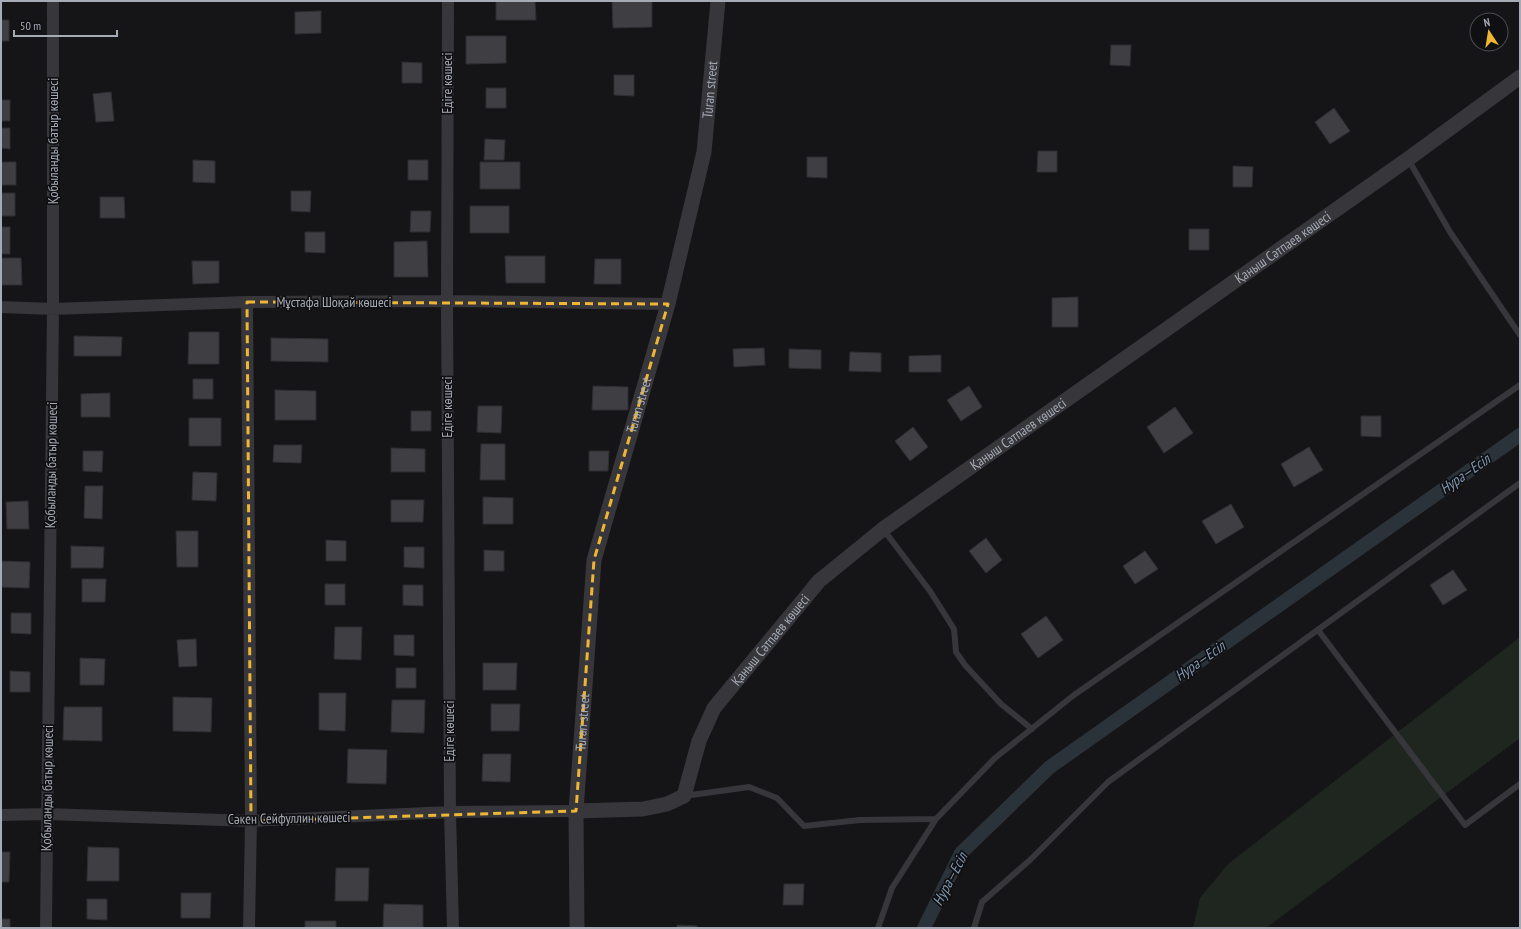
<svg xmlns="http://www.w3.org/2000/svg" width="1521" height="929" font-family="'PT Sans Narrow',sans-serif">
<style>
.green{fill:#1f2620}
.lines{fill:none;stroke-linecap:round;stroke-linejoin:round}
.canal{stroke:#2b333a;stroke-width:14}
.building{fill:#3f3f43;stroke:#2f2e32}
.service{stroke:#36363b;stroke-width:6}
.minor{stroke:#36363b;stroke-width:12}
.tertiary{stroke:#36363b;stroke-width:15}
.marked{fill:none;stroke:#eeb634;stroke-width:3;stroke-dasharray:8 5;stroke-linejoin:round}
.labels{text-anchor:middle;stroke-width:3.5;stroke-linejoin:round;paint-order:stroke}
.street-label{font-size:14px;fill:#a6abb6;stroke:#100f11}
.water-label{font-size:15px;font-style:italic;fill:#7e97b1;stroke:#100f11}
</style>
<rect width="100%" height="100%" fill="#151416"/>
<!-- green -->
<path class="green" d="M 1520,637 L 1520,738 L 1266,928 L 1193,928 L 1200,898 L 1228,864 Z"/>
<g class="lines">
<!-- canal -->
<path class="canal" d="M 924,928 L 961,853 L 1050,767 L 1520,435"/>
</g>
<!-- building -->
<path class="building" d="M 496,1 L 535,1 L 536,20 L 496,20 Z
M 612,1 L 652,1 L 652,27 L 613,28 Z
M 321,11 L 321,33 L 295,34 L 295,12 Z
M 1,20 L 9,20 L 9,41 L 1,41 Z
M 466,36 L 506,36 L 506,63 L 466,64 Z
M 1111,45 L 1131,45 L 1130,66 L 1110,65 Z
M 402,62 L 422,63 L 422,83 L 402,83 Z
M 614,75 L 634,75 L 634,96 L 614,95 Z
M 486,88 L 506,88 L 506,108 L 486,108 Z
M 111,92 L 114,121 L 96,122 L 93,94 Z
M 1,100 L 10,100 L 10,121 L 1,121 Z
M 1334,108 L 1350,131 L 1330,144 L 1315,122 Z
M 1,128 L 10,128 L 10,149 L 1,148 Z
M 485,139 L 505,140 L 504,160 L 484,160 Z
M 1038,151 L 1057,151 L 1057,172 L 1037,172 Z
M 807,157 L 827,157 L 827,178 L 807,177 Z
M 193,160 L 215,161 L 215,183 L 193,182 Z
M 408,160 L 428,160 L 428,180 L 408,180 Z
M 1,162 L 16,162 L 16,185 L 1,185 Z
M 480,162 L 520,162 L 520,189 L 480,189 Z
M 1233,166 L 1253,167 L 1252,187 L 1233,187 Z
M 291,191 L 311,191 L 310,212 L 291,211 Z
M 1,193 L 15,193 L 15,216 L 1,216 Z
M 100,197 L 124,197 L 125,218 L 100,218 Z
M 470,206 L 509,206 L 509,233 L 470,233 Z
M 411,211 L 431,211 L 430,232 L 410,232 Z
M 1,227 L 10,227 L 10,254 L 1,254 Z
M 1189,229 L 1209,229 L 1209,250 L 1189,250 Z
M 305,232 L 325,232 L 325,253 L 305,252 Z
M 427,241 L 428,277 L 394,277 L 394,242 Z
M 505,256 L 545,256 L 545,283 L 506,283 Z
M 1,258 L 21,258 L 22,285 L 1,285 Z
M 595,259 L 621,259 L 621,284 L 594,284 Z
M 192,261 L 219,261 L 219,283 L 193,284 Z
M 1078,297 L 1078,327 L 1052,327 L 1052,298 Z
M 189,332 L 219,332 L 219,364 L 188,364 Z
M 74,336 L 122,337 L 121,356 L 74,356 Z
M 271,338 L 328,339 L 328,362 L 271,361 Z
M 764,348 L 765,365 L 734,367 L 733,349 Z
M 789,349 L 821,350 L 821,369 L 789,368 Z
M 850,352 L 881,353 L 881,372 L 849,371 Z
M 941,355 L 941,372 L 909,372 L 909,356 Z
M 193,379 L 213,379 L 213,399 L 193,399 Z
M 593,386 L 628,387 L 628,410 L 592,410 Z
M 969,386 L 982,407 L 961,421 L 947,400 Z
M 275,390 L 316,391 L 316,420 L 275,420 Z
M 110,393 L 110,417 L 81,417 L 81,394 Z
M 478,406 L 502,406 L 501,433 L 477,432 Z
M 1175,407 L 1193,433 L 1164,453 L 1147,427 Z
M 411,411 L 431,411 L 431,431 L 411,431 Z
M 1361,416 L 1381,416 L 1381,437 L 1361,436 Z
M 189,418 L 221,418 L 221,446 L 189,446 Z
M 913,427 L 928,447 L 910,461 L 895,441 Z
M 481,444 L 505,444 L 505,480 L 480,480 Z
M 274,445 L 302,445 L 301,463 L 273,462 Z
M 1309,447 L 1323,470 L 1294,487 L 1281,464 Z
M 391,448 L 425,449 L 425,472 L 391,472 Z
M 83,451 L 103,451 L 102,472 L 83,471 Z
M 589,451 L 609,451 L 608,471 L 589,471 Z
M 193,472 L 217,473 L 216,501 L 192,500 Z
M 85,486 L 103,486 L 102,519 L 84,518 Z
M 483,497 L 513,498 L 513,524 L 483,524 Z
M 391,500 L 424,500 L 423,522 L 391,522 Z
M 28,501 L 29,529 L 7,529 L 6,502 Z
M 1231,504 L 1244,527 L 1216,544 L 1202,521 Z
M 176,531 L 198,531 L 198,567 L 177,567 Z
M 986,538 L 1002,560 L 986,573 L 969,551 Z
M 326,540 L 346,541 L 346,561 L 326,561 Z
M 71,546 L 104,547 L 103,568 L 71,568 Z
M 404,547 L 424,547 L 424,568 L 404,567 Z
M 484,550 L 504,551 L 504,571 L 484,571 Z
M 1145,551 L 1158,569 L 1135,584 L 1123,566 Z
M 1,561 L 30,562 L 29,588 L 1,587 Z
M 1453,570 L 1467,590 L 1443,605 L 1430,585 Z
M 82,579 L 106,579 L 105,602 L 82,602 Z
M 325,584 L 345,584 L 345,605 L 325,605 Z
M 403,585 L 423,585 L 423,606 L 403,605 Z
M 11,613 L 31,613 L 31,634 L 11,633 Z
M 1046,616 L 1063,640 L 1038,658 L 1021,634 Z
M 335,627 L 362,627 L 361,660 L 334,659 Z
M 394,635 L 414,635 L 414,656 L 394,655 Z
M 196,639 L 197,666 L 179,667 L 177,640 Z
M 80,658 L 105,659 L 104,685 L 80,685 Z
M 483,663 L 517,663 L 516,690 L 483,690 Z
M 396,668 L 416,668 L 416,688 L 396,688 Z
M 10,671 L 30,672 L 30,692 L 10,692 Z
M 319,693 L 346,693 L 345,731 L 319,730 Z
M 173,697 L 212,698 L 211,732 L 173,731 Z
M 392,700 L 425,700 L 424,733 L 391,732 Z
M 491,704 L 520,704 L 519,731 L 491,731 Z
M 64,707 L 102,707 L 102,741 L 63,740 Z
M 348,749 L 387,750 L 386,784 L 347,783 Z
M 483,754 L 511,754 L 510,782 L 482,781 Z
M 88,847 L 119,848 L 119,881 L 87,881 Z
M 1,852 L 10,852 L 9,882 L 1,882 Z
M 336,868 L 369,868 L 368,901 L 335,901 Z
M 784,884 L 804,884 L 803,905 L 783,905 Z
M 181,893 L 211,893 L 210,918 L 181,918 Z
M 87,899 L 107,899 L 107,920 L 87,919 Z
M 384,904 L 423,905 L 423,928 L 383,928 Z
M 1,919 L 10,919 L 10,928 L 1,928 Z
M 305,921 L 336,921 L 336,928 L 305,928 Z
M 677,925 L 697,926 L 697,928 L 677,928 Z"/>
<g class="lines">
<!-- service -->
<path class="service" d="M 1408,159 L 1450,232 L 1520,335
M 883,529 L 930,591 L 954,629 L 956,652 L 965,665 L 1001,704 L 1032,729
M 1318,630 L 1465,825 L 1520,784
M 684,796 L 749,787 L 777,798 L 804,826 L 860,820 L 936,819
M 878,928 L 892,888 L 936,819 L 995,758 L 1074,695 L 1520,385
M 974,928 L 982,902 L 1030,860 L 1108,782 L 1520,483"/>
<!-- minor -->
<path class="minor" d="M 448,1 L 447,301 L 450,812 L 453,928
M 247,302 L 251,821 L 249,928
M 1,307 L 53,309 L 247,302 L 447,301 L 668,304
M 1,815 L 47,814 L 251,821 L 450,812 L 576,811
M 46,928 L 53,309 L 53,1"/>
<!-- tertiary -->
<g class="tertiary">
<path id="s1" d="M 576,811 L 643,809 L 667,804 L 684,796 L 699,741 L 714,708 L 819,581 L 883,529 L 1408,159 L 1520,77"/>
<path id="s2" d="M 577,928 L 576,811 L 594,560 L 668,304 L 704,152 L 718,1"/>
</g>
</g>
<!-- marked area -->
<path class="marked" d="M 247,302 L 668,304 L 594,560 L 576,811 L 251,821 Z"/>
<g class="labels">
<!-- street labels -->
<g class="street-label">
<text transform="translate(447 83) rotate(-90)" y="5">Едіге көшесі</text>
<text dy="5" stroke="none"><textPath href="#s2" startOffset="854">Turan street</textPath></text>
<text transform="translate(53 141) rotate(-90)" y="5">Қобыланды батыр көшесі</text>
<text dy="5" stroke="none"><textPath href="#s1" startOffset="940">Қаныш Сәтпаев көшесі</textPath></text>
<text x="334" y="307">Мұстафа Шоқай көшесі</text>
<text dy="5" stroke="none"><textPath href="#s2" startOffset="530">Turan street</textPath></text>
<text transform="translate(447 407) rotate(-90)" y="5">Едіге көшесі</text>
<text dy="5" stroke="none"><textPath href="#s1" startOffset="616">Қаныш Сәтпаев көшесі</textPath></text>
<text transform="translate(51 465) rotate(-89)" y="5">Қобыланды батыр көшесі</text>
<text dy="5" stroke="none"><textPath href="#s1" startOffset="292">Қаныш Сәтпаев көшесі</textPath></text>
<text dy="5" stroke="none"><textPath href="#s2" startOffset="206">Turan street</textPath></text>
<text transform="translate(449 731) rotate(-90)" y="5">Едіге көшесі</text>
<text transform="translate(47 788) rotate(-89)" y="5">Қобыланды батыр көшесі</text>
<text transform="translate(289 818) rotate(-1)" y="5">Сәкен Сейфуллин көшесі</text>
</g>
<!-- water labels -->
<g class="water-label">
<text transform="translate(1465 474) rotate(-35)" y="5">Нура—Есіл</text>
<text transform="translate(1200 661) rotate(-35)" y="5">Нура—Есіл</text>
<text transform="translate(950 879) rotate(-62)" y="5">Нура—Есіл</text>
</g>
</g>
<!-- border -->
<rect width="1521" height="929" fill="none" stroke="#a6abb6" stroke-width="4"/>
<!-- north arrow -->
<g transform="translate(1489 32) rotate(348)"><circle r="19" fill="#100f11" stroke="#4c4d53"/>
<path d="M0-3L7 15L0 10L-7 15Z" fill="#eeb634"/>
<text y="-6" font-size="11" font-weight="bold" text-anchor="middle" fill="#a6abb6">N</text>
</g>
<!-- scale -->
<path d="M14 30v6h103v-6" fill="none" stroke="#a6abb6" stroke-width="2"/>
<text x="20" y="30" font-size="12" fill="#a6abb6" stroke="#100f11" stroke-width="3" paint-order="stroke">50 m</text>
</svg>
